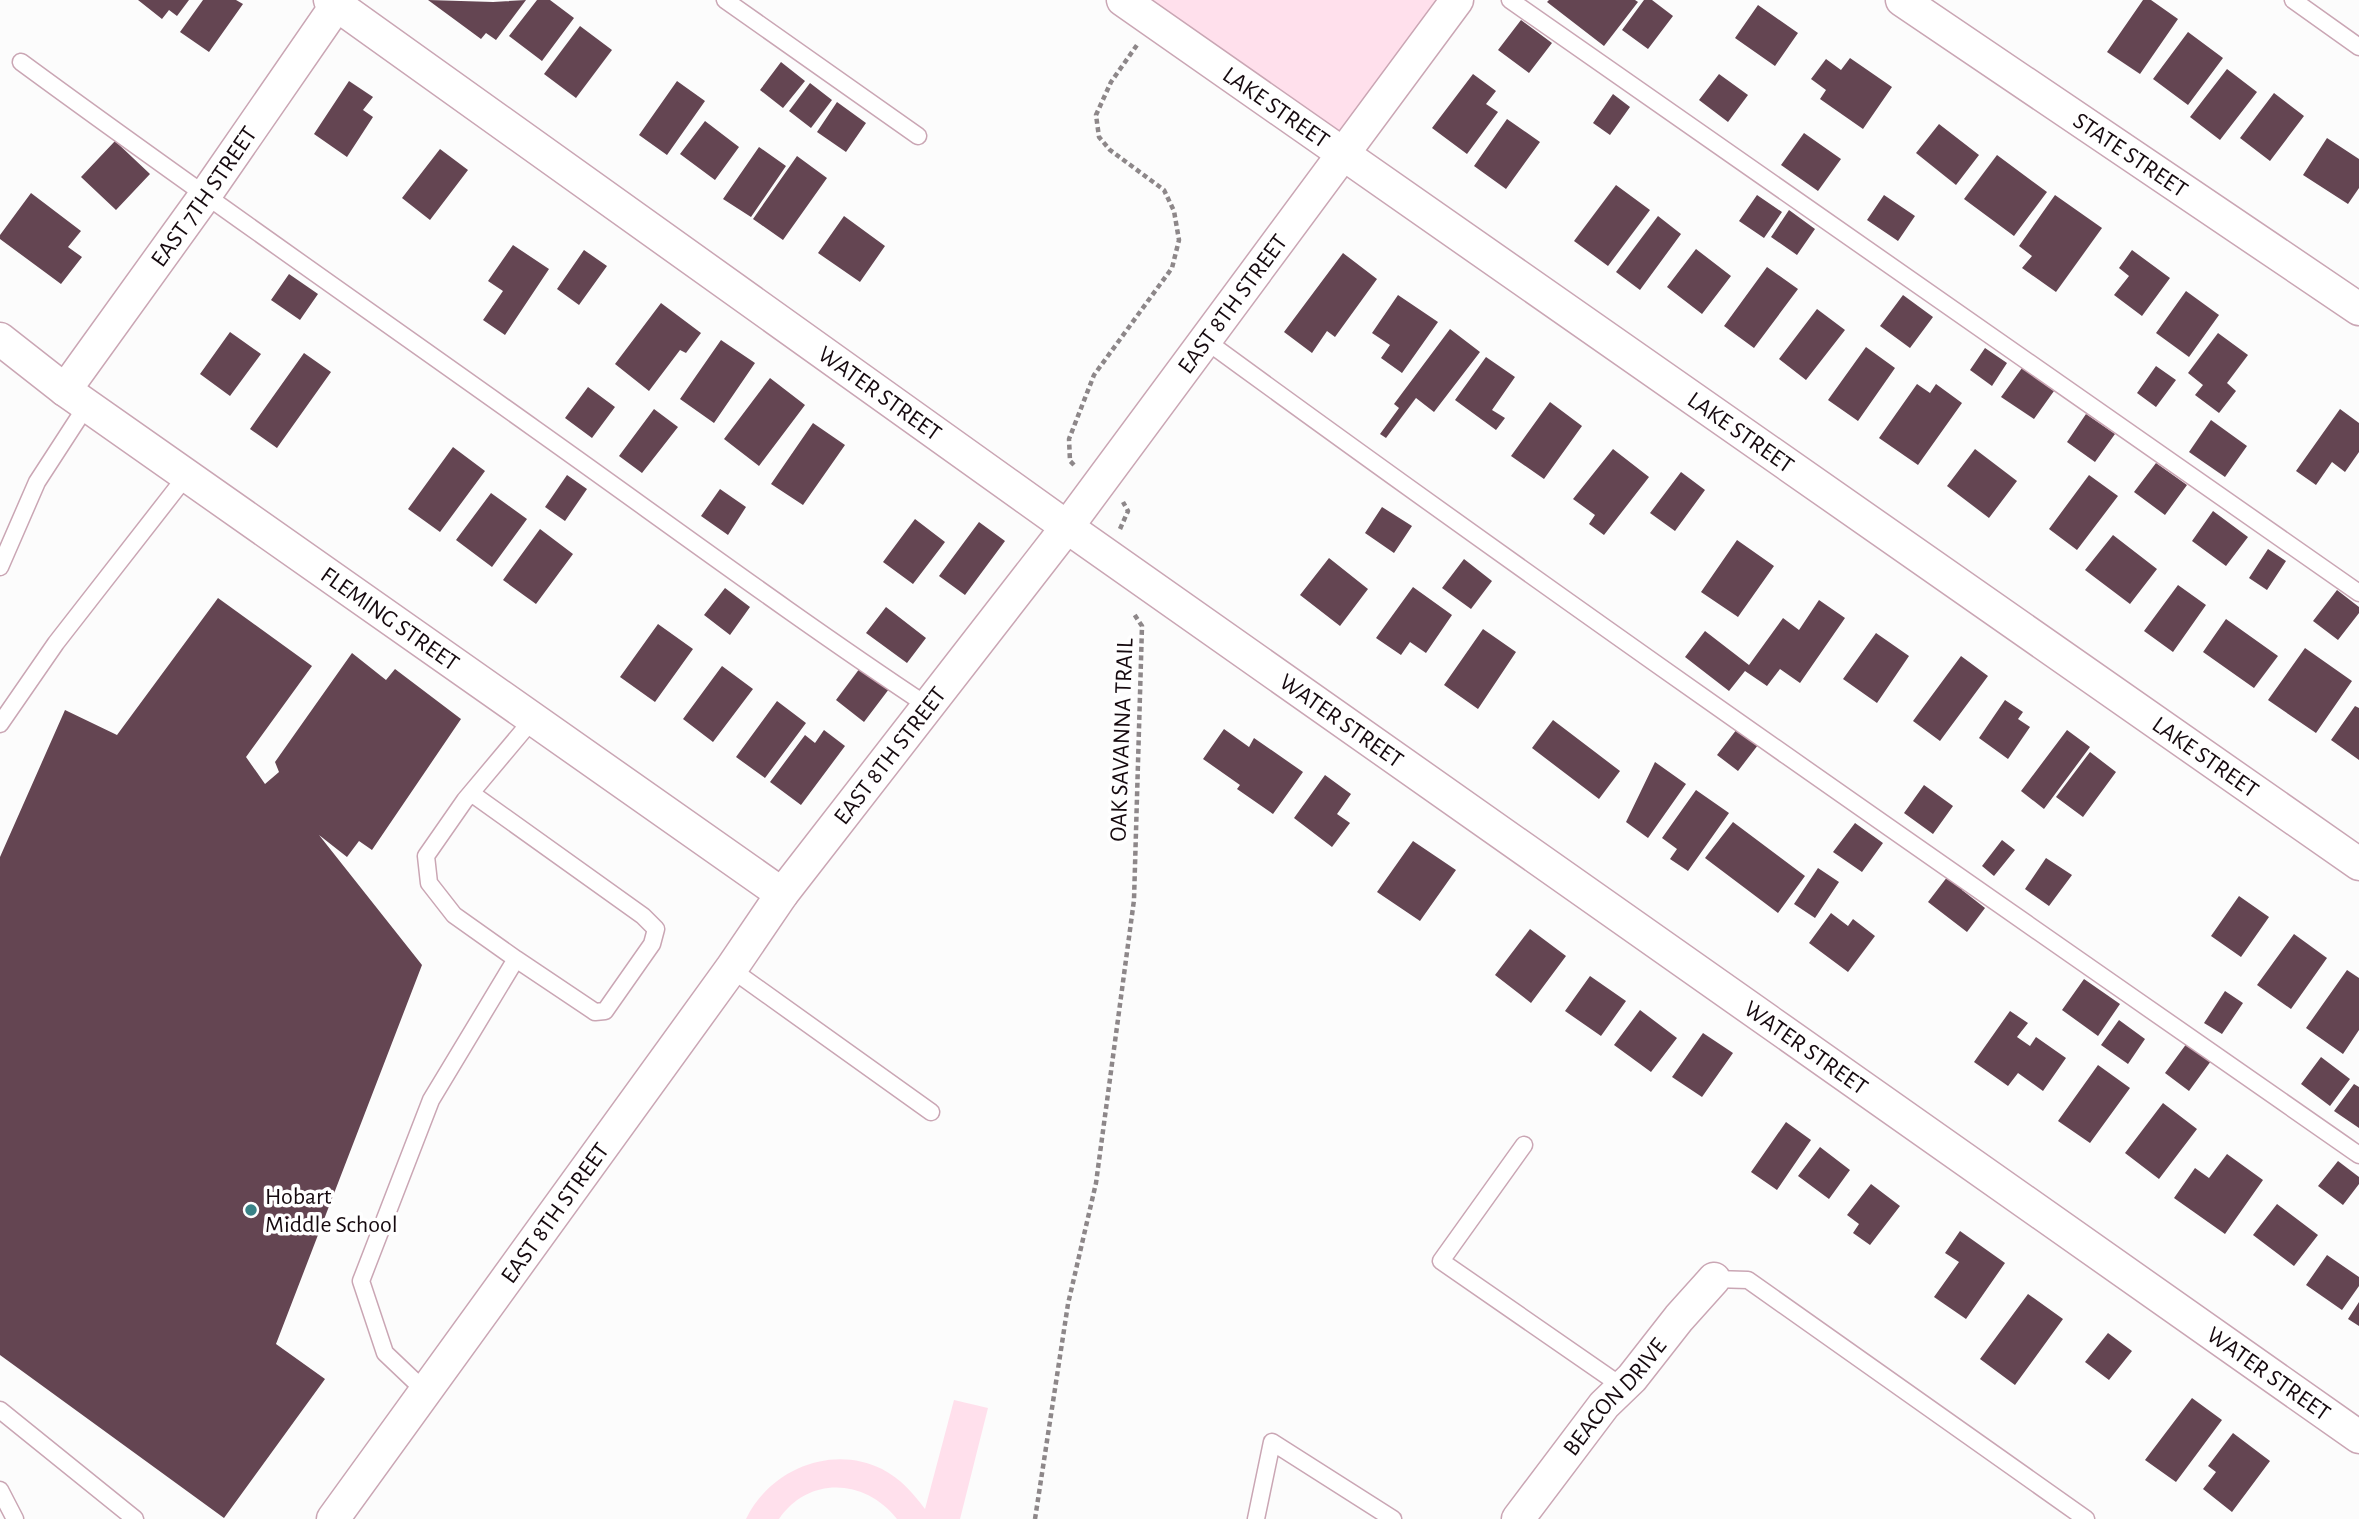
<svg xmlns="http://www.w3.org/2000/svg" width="2359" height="1519" font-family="'Alegreya Sans',sans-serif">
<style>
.green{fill:#ffe0ec}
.building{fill:#644552}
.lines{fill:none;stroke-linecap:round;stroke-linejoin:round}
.lane-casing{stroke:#caa6b4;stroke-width:19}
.street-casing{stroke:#caa6b4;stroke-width:35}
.path{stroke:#8d8789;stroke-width:4.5;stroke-dasharray:5 3.5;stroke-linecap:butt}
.lane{stroke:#fff;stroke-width:16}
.street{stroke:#fff;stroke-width:32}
.poi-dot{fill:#398287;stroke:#fff;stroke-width:2.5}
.labels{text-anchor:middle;stroke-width:7;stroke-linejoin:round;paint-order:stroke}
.street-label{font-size:24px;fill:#160a0f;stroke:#fff}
.poi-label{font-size:24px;fill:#160a0f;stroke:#fff;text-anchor:start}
</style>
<rect width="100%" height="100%" fill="#fcfcfc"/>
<!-- green -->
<path class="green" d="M 1140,0 L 1448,0 L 1343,142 Z
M 954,1400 L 988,1408 L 960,1519 L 897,1519 C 866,1479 809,1475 779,1519 L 746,1519 C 770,1469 832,1444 882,1469 C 901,1479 913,1493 925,1509 Z"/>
<!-- building -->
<path class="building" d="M 138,0 L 189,0 L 177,16 L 169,10 L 162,19 Z
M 203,0 L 236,0 L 243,4 L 209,52 L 180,32 Z
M 428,0 L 493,2 L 526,0 L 496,40 L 486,33 L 481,39 Z
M 537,0 L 550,0 L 574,18 L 542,61 L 509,36 Z
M 1549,0 L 1635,0 L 1638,2 L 1604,46 L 1547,2 Z
M 1644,0 L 1652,0 L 1673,16 L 1648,49 L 1622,30 Z
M 2143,0 L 2151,0 L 2178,19 L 2140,74 L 2107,52 Z
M 1758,5 L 1798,33 L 1775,66 L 1735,38 Z
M 1521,20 L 1552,43 L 1529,73 L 1498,50 Z
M 580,26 L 612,50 L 576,98 L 544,74 Z
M 2188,32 L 2223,58 L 2188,105 L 2153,79 Z
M 1850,58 L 1892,87 L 1863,129 L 1820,99 L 1826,90 L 1811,79 L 1826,59 L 1841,70 Z
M 781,62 L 805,81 L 783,108 L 760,90 Z
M 2227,69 L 2257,92 L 2220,140 L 2190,117 Z
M 1473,74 L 1496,91 L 1486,104 L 1498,112 L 1467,154 L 1432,128 Z
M 1719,74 L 1748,95 L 1728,122 L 1699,100 Z
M 349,81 L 373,97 L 363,110 L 373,117 L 347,157 L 314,134 Z
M 677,81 L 705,101 L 667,155 L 639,135 Z
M 810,83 L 832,100 L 811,128 L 789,111 Z
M 2274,93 L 2304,116 L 2270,161 L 2240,138 Z
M 1613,94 L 1630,107 L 1610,135 L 1593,123 Z
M 837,102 L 866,123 L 846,152 L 817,132 Z
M 1507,119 L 1540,142 L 1506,189 L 1474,166 Z
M 705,121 L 739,147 L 715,180 L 680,154 Z
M 1939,124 L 1979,155 L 1956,185 L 1916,153 Z
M 1804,133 L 1841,159 L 1818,191 L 1781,165 Z
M 2327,138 L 2359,159 L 2359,188 L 2348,204 L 2303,175 Z
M 115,141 L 150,174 L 116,210 L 81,177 Z
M 759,147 L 786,166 L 751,217 L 723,199 Z
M 440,149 L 468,170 L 430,220 L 402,198 Z
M 1997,155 L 2047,192 L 2014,236 L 1964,199 Z
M 797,156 L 827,178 L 783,240 L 753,219 Z
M 1616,185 L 1650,210 L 1608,266 L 1574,241 Z
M 31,193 L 81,231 L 68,247 L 82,257 L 61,284 L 0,239 L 0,235 Z
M 1757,195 L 1782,212 L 1764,238 L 1739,221 Z
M 1884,195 L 1915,216 L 1898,241 L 1867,220 Z
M 2055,195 L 2102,228 L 2056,292 L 2022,268 L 2032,256 L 2019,246 Z
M 1789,210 L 1815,229 L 1797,255 L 1771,237 Z
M 844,216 L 885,246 L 860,282 L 818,253 Z
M 1658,216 L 1681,234 L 1640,290 L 1616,272 Z
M 513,245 L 549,269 L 505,335 L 483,320 L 503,291 L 488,281 Z
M 1696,249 L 1731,276 L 1702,314 L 1667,287 Z
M 584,250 L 607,266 L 579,305 L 557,289 Z
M 2132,250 L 2170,278 L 2142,316 L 2114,295 L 2129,276 L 2119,268 Z
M 1343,253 L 1377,279 L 1335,337 L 1327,331 L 1312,353 L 1284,332 Z
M 1767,267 L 1798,289 L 1754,348 L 1724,326 Z
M 289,274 L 318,294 L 300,320 L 271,300 Z
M 2186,291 L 2219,315 L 2189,357 L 2156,333 Z
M 1398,295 L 1438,322 L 1402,373 L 1381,358 L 1390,345 L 1372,333 Z
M 1903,295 L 1933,317 L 1910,348 L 1880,326 Z
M 661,303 L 701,333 L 686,353 L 680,350 L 649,391 L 615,364 Z
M 1817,309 L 1845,330 L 1806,380 L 1779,359 Z
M 1450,329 L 1480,352 L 1434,412 L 1416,398 L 1386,438 L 1380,434 L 1399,408 L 1394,404 Z
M 230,332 L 261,354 L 230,396 L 200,374 Z
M 2218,333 L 2248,355 L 2227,383 L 2236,391 L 2219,413 L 2195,395 L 2203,385 L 2188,373 Z
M 721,340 L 755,363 L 714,423 L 680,399 Z
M 1866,347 L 1895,368 L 1858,421 L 1828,400 Z
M 1985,348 L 2007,363 L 1992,386 L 1970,370 Z
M 304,353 L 331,372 L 277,448 L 250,429 Z
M 1486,357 L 1515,377 L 1492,410 L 1505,418 L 1496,430 L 1455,400 Z
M 2156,366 L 2176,380 L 2156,407 L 2137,393 Z
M 2022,368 L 2054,391 L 2034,419 L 2001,397 Z
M 770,378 L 805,405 L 759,466 L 724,439 Z
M 1917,384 L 1930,393 L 1936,384 L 1962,403 L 1918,465 L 1879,438 Z
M 588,387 L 615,407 L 592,438 L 565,418 Z
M 1550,402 L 1582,426 L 1544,479 L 1511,456 Z
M 654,409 L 678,427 L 642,473 L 619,456 Z
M 2340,409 L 2359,423 L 2359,452 L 2345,472 L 2332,462 L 2316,485 L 2296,471 Z
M 2086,414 L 2115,434 L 2095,462 L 2067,442 Z
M 2211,420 L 2247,446 L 2225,477 L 2189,452 Z
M 813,423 L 845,445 L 803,505 L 771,484 Z
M 453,447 L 485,471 L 440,532 L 408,509 Z
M 1613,449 L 1649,477 L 1604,535 L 1589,524 L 1595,515 L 1573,499 Z
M 1975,449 L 2017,481 L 1989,518 L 1947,486 Z
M 2156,463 L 2187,485 L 2165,515 L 2134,492 Z
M 1681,472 L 1705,490 L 1675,531 L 1650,513 Z
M 567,475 L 587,489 L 565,521 L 545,507 Z
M 2089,475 L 2118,496 L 2077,550 L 2049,529 Z
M 720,489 L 746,507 L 728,535 L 701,516 Z
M 491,493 L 527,519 L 492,567 L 456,540 Z
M 1382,507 L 1412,526 L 1394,553 L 1365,533 Z
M 2213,511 L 2248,537 L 2226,566 L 2192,541 Z
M 915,519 L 945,542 L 913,584 L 883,562 Z
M 979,522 L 1005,541 L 965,595 L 939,576 Z
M 540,529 L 573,554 L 536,604 L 503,580 Z
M 2113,535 L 2157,569 L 2130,604 L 2085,570 Z
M 1737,540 L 1774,566 L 1738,617 L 1701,592 Z
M 2268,549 L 2286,561 L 2267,590 L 2249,578 Z
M 1329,558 L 1368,589 L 1340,626 L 1300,595 Z
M 1464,559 L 1492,581 L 1471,609 L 1442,588 Z
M 2178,585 L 2206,605 L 2173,652 L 2144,631 Z
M 1413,587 L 1452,615 L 1426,653 L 1410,642 L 1401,655 L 1376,638 Z
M 725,588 L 750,607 L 730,635 L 704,615 Z
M 2337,590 L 2359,607 L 2359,613 L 2338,640 L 2313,621 Z
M 218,598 L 312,666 L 246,757 L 265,784 L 279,772 L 275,762 L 352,653 L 386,680 L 395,669 L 461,719 L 372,850 L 359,841 L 347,857 L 319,835 L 422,965 L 276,1344 L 325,1379 L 224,1518 L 0,1355 L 0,857 L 65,710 L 117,735 Z
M 1819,600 L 1845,618 L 1800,683 L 1780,669 L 1767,686 L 1745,671 L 1729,691 L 1685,657 L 1705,631 L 1749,665 L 1783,618 L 1799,630 Z
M 886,607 L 926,638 L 907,663 L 866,633 Z
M 2226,619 L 2278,656 L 2254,688 L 2203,652 Z
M 658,624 L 693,649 L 655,702 L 620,677 Z
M 1483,629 L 1516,652 L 1478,709 L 1444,685 Z
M 1876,633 L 1909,656 L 1877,703 L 1843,679 Z
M 2305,648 L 2352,681 L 2316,733 L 2268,700 Z
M 1961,656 L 1988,676 L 1940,741 L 1913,721 Z
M 722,666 L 753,689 L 713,742 L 683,719 Z
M 860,668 L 889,689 L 864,722 L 836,700 Z
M 2005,700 L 2023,712 L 2018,719 L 2030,727 L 2008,759 L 1979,738 Z
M 777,701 L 806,723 L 765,778 L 736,757 Z
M 2355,706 L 2359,708 L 2359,760 L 2331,740 Z
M 1553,720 L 1620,771 L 1599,799 L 1532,748 Z
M 1224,729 L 1249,747 L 1254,738 L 1303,772 L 1273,814 L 1237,789 L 1240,785 L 1203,759 Z
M 1737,729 L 1758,745 L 1738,771 L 1717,755 Z
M 824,730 L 845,746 L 801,805 L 770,782 L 805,735 L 815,743 Z
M 2067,730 L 2090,747 L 2044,809 L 2021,791 Z
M 2090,752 L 2116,772 L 2083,817 L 2056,797 Z
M 1655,762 L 1686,784 L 1648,838 L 1626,822 Z
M 1325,775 L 1351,794 L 1337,814 L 1350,823 L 1332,847 L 1294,818 Z
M 1924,785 L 1953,806 L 1933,834 L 1904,813 Z
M 1696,790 L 1729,813 L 1688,871 L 1670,859 L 1677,849 L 1662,838 Z
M 1733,822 L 1805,876 L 1778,913 L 1705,858 Z
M 1855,823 L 1883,843 L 1862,872 L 1833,852 Z
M 2002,840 L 2015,850 L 1994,876 L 1982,866 Z
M 1413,841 L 1456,870 L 1420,921 L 1377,892 Z
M 2046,858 L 2072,875 L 2049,906 L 2025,889 Z
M 1818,868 L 1839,882 L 1815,918 L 1794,904 Z
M 1951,872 L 1966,884 L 1962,890 L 1985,908 L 1967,932 L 1928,902 Z
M 2239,896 L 2269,917 L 2241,957 L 2211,936 Z
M 1831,913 L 1848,926 L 1853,919 L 1875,936 L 1848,972 L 1809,943 Z
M 1530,929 L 1566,956 L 1531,1003 L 1495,975 Z
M 2294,934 L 2327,958 L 2291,1009 L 2257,985 Z
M 2347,970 L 2359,978 L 2359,1030 L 2343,1054 L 2306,1028 Z
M 1590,976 L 1626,1001 L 1601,1036 L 1565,1011 Z
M 2084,979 L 2120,1004 L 2098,1036 L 2062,1010 Z
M 2225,991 L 2243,1003 L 2222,1034 L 2204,1023 Z
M 1640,1010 L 1677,1038 L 1651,1072 L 1614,1045 Z
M 2010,1011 L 2028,1023 L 2017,1037 L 2030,1046 L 2036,1037 L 2066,1058 L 2043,1091 L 2018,1073 L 2008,1086 L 1974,1062 Z
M 2119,1020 L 2145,1039 L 2128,1064 L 2101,1045 Z
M 1703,1033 L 1733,1053 L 1702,1097 L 1672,1077 Z
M 2187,1043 L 2211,1061 L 2189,1091 L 2165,1073 Z
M 2321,1057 L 2350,1079 L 2330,1106 L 2301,1084 Z
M 2098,1065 L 2130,1088 L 2090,1143 L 2058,1121 Z
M 2354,1084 L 2359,1087 L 2359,1128 L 2334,1111 Z
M 2163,1103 L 2197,1129 L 2159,1179 L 2125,1153 Z
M 1786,1122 L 1811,1140 L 1777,1190 L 1751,1172 Z
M 1820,1147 L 1850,1170 L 1829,1199 L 1798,1176 Z
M 2227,1154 L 2263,1180 L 2225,1234 L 2174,1198 L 2195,1168 L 2209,1178 Z
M 2338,1161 L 2359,1177 L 2359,1184 L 2343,1205 L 2318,1186 Z
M 1871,1184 L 1900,1206 L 1870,1245 L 1853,1233 L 1859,1224 L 1847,1215 Z
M 2277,1204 L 2318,1235 L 2294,1266 L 2253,1235 Z
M 1960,1231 L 2005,1263 L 1966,1319 L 1934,1297 L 1959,1262 L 1945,1253 Z
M 2327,1255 L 2359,1277 L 2359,1286 L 2342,1310 L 2306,1285 Z
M 2028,1294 L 2063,1319 L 2015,1385 L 1980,1359 Z
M 2359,1302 L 2359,1326 L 2348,1319 Z
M 2108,1333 L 2132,1351 L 2109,1380 L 2085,1362 Z
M 2192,1398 L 2222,1420 L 2176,1482 L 2145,1460 Z
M 2233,1433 L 2270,1461 L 2232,1512 L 2203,1489 L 2216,1472 L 2208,1466 Z"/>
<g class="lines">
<!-- lane casing -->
<g class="lane-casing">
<path id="lane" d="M 725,0 L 918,136
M 1510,0 L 2359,593
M 2293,0 L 2359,47
M 21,62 C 191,187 364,307 535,429 C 666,522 794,617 928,706
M 1205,340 C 1585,618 1973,886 2359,1155
M 0,567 L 37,482 L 87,405
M 0,724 L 56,643 L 187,475
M 471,793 L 643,916 L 656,929 L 652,944 L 605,1011 L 595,1012 L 516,959
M 731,969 L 931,1112
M 1524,1145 L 1441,1261 L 1623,1387
M 1714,1279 L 1748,1280 L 2086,1519
M 425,1391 L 385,1353 L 361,1281 L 431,1100 L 516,959 L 454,915 L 429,883 L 426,856 L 465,800 L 533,719
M 0,1410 L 135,1519
M 0,1490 L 15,1519
M 1256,1519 L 1272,1442 L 1393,1519"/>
</g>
<!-- street casing -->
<g class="street-casing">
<g id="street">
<path id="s1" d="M 330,0 L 1067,527 L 2359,1437"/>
<path id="s2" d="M 1123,0 L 2359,864"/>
<path id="s3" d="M 1902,0 L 2359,309"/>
<path id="s4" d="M 0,339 L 65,390 L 782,894"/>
<path id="s5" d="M 65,390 L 204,197 L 340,0"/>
<path id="s6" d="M 333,1519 L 731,969 L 782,894 L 1067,527 L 1457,0"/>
<path id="s7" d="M 1518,1519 L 1604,1405 L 1632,1378 L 1679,1318 L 1714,1279"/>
</g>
</g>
<!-- path -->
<path class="path" d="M 1074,465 L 1070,461 L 1069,439 L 1094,375 L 1172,268 L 1179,240 L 1174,211 L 1164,190 L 1110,150 L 1099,137 L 1096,115 L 1111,82 L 1137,45
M 1120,529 L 1128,511 L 1123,502
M 1035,1519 L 1068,1304 L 1096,1183 L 1134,900 L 1142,626 L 1134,614"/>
<!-- lane -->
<use href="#lane" class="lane"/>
<!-- street -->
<use href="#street" class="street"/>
</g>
<!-- markers -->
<circle class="poi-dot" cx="251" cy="1210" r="7"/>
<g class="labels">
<!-- street labels -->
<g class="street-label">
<text dy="8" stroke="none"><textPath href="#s2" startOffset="187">LAKE STREET</textPath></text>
<text dy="8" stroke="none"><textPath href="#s3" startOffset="276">STATE STREET</textPath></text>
<text dy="8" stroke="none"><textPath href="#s5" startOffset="238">EAST 7TH STREET</textPath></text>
<text dy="8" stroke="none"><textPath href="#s6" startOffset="1512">EAST 8TH STREET</textPath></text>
<text dy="8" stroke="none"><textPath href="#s1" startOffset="676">WATER STREET</textPath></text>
<text dy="8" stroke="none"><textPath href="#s2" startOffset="754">LAKE STREET</textPath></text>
<text dy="8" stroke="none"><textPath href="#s4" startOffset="480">FLEMING STREET</textPath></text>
<text dy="8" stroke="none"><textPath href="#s1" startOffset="1242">WATER STREET</textPath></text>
<text transform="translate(1121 740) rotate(-88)" y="8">OAK SAVANNA TRAIL</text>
<text dy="8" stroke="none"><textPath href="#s6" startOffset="945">EAST 8TH STREET</textPath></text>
<text dy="8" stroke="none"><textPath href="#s2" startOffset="1321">LAKE STREET</textPath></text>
<text dy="8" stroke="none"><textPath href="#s1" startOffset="1810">WATER STREET</textPath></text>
<text dy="8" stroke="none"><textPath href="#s6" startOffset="378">EAST 8TH STREET</textPath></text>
<text dy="8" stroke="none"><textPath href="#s1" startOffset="2376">WATER STREET</textPath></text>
<text dy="8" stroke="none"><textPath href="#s7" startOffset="156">BEACON DRIVE</textPath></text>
</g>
<!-- poi labels -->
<g class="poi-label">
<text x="265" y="1204">Hobart<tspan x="265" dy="28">Middle School</tspan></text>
</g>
</g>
</svg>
